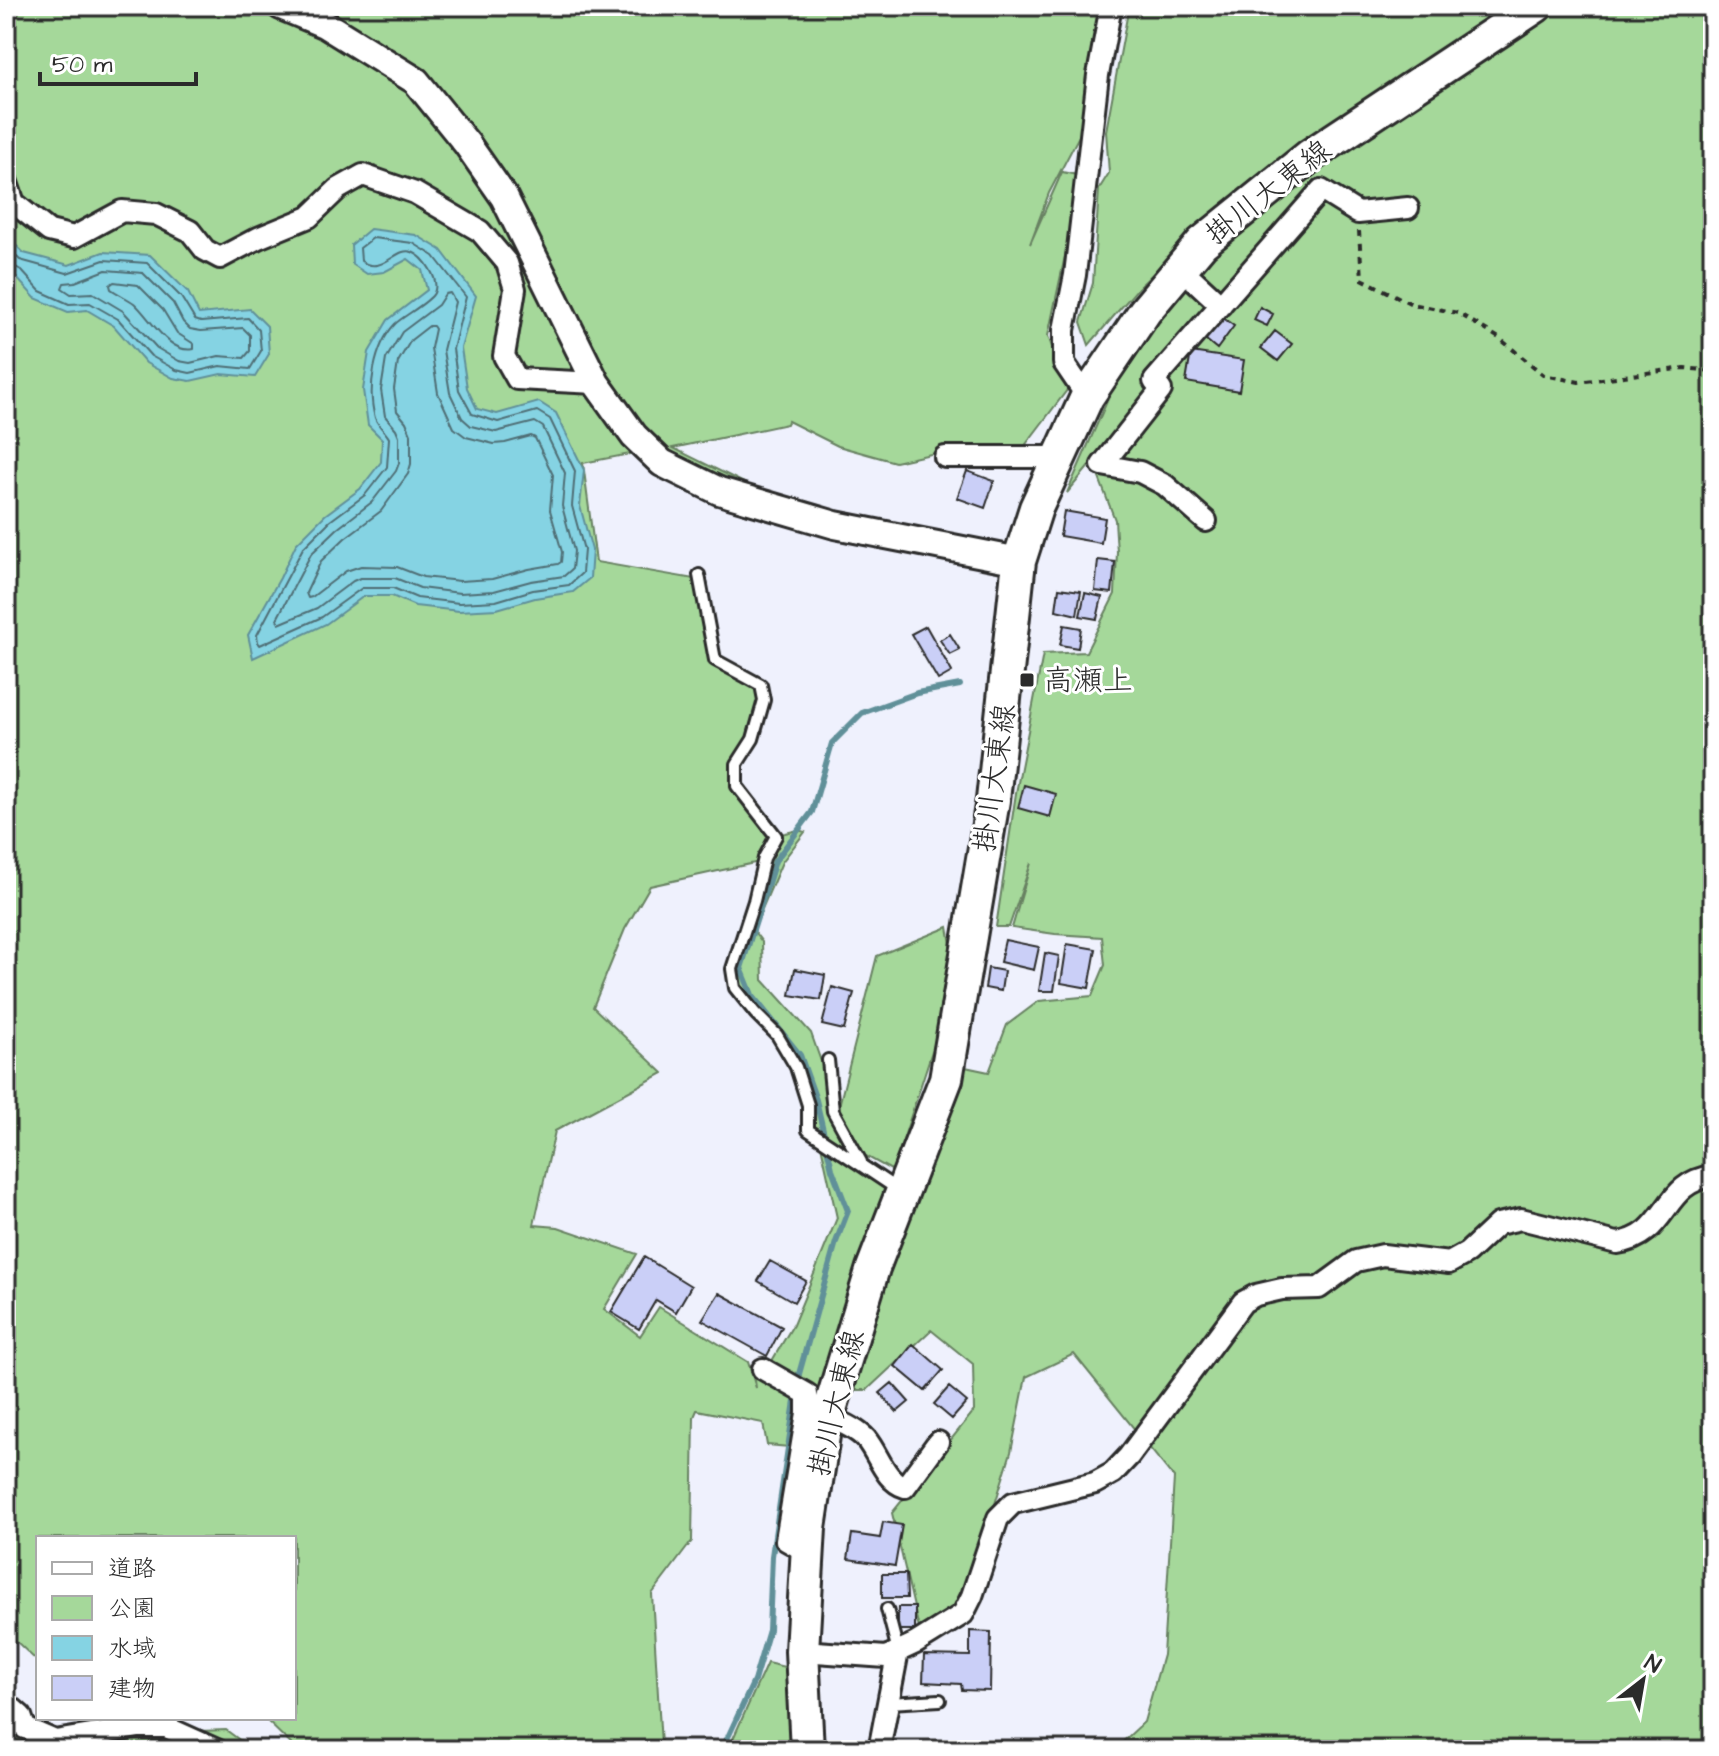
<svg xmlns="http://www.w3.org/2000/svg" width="1719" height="1756" font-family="'Architects Daughter','Klee One',sans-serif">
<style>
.green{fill:#a5d89a;stroke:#688262;stroke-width:2}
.water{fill:#85d3e3;stroke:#619099;stroke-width:2}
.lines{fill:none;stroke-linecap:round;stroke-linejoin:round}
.shore{stroke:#4f6e75;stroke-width:2}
.stream{stroke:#619099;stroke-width:6}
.building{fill:#cacff7;stroke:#2b2b2b;stroke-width:2}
.service-casing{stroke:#2b2b2b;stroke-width:16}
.minor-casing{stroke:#2b2b2b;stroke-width:26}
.tertiary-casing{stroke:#2b2b2b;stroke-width:32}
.primary-casing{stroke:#2b2b2b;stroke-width:38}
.path{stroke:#2b2b2b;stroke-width:4;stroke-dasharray:6 6;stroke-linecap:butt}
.service{stroke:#fff;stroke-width:10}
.minor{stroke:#fff;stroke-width:20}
.tertiary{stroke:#fff;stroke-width:26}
.primary{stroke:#fff;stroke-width:32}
.poi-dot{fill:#2b2b2b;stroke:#fff;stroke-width:3}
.labels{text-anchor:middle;stroke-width:6;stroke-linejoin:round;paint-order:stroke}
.street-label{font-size:30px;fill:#2b2b2b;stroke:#fff}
.poi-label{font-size:30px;fill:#2b2b2b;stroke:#fff;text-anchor:start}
</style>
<rect width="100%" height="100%" fill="#eff1fd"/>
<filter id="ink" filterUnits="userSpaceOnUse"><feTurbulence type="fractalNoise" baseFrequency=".0125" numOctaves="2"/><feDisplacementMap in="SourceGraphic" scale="16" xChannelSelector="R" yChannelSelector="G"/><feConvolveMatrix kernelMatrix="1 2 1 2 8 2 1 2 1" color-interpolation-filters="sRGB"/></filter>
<g filter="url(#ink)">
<!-- green -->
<path class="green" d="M 6,6 L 1100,6 L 1098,32 L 1080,134 L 1049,193 L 1030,244 L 1062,172 L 1082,176 L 1048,336 L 1067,390 L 1020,452 L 949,450 L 895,462 L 838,446 L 788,421 L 787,424 L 673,448 L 750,486 L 674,458 L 666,447 L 583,463 L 596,562 L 706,581 L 709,632 L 715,660 L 761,685 L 764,700 L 737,764 L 738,787 L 777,835 L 798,830 L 805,832 L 782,862 L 753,930 L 762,942 L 763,980 L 811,1033 L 838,1110 L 877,956 L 948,927 L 952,950 L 945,1011 L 893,1171 L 864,1155 L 845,1124 L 865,1168 L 806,1129 L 792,1061 L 732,991 L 759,862 L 650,886 L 625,929 L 593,1007 L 663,1073 L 555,1131 L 534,1225 L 558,1227 L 637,1254 L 604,1309 L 640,1336 L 659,1307 L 748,1362 L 756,1388 L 755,1380 L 766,1371 L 793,1325 L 837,1218 L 821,1145 L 895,1188 L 801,1448 L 767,1445 L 763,1423 L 697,1410 L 694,1417 L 692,1541 L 652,1594 L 661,1745 L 654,1750 L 297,1750 L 264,1718 L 294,1718 L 294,1538 L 38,1538 L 38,1662 L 15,1640 L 6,1635 Z
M 1129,6 L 1713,6 L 1713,1750 L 1114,1750 L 1144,1722 L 1163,1655 L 1174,1478 L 1074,1354 L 1026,1377 L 1011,1452 L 962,1611 L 920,1633 L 892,1513 L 974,1411 L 973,1364 L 931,1330 L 867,1390 L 855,1390 L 874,1310 L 965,1067 L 989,1072 L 1007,1025 L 1039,1001 L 1092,996 L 1105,965 L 1102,937 L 1055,934 L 1012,928 L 1031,863 L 1009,927 L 996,927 L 1016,793 L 1043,654 L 1086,652 L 1115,594 L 1117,552 L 1115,520 L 1098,475 L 1106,460 L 1154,387 L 1067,493 L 1111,392 L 1161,318 L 1209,259 L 1275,199 L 1205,224 L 1138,288 L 1089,345 L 1081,322 L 1093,283 L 1099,189 L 1109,173 L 1106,131 Z
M 767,1663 L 785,1667 L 795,1750 L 728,1750 Z
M 6,1704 L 33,1737 L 226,1730 L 253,1750 L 6,1750 Z"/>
<!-- water -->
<path class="water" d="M 370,229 L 416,235 L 441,250 L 476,296 L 461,348 L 467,388 L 477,409 L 497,414 L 539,402 L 556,413 L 584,470 L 580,506 L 592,550 L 590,578 L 573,592 L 535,598 L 497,609 L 459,611 L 415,606 L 392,596 L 364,596 L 326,624 L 253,658 L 248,635 L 280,578 L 296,544 L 325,515 L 360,489 L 381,462 L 382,439 L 368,425 L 363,390 L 369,352 L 388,320 L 427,290 L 422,270 L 408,259 L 384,272 L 367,274 L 352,264 L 351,245 Z
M 6,236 L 24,253 L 69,265 L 103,252 L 150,255 L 188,292 L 199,314 L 250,309 L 267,326 L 269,354 L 255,377 L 221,374 L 190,381 L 173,378 L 146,363 L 114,326 L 87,310 L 68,312 L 35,298 L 16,277 L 6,271 Z"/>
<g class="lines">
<!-- shore -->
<path class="shore" d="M 373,238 L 413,243 L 434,256 L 466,297 L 453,349 L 459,390 L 472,414 L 498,422 L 537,411 L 550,419 L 575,471 L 572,506 L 584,550 L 582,573 L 569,585 L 533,590 L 496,601 L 459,603 L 417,598 L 393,588 L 362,588 L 322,617 L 260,645 L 258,642 L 257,635 L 303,548 L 330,521 L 365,495 L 387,467 L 389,438 C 385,431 378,426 375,418 C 367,389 374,346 395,324 C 403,316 430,302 434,293 C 440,280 425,257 412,252 C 396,246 383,276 361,261 L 360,248 Z
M 6,247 L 20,260 L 67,273 L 104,260 L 147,263 L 181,297 L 195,320 L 201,322 L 248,318 L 259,330 L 261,351 L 250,369 L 220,366 L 190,373 L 176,370 L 151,356 L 118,319 L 90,303 L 69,304 L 40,291 L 21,270 L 12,265 L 6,264
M 106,270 L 143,273 L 173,303 L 183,322 L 190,329 L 201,331 L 243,328 L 250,335 L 250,351 L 244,358 L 219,356 L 190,363 L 179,361 L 157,348 L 123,311 L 93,293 L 71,294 L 62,288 L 64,283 L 75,282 Z
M 114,282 L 138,285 L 163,310 L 177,333 L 194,344 L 194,349 C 169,355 150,317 134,303 C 127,298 118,294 111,289 L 110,285 Z
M 450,293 L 455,302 L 443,350 L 450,393 L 462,418 L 471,426 L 496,432 L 535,422 L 543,427 L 565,473 L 562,506 L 574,551 L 572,569 L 564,576 L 531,581 L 494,591 L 460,593 L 420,588 L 395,578 L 360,578 L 353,581 L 317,608 L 279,624 L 277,619 L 311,554 L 337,529 L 372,502 L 396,471 L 399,463 L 399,436 L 396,429 L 385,416 L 381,390 L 386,359 L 402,332 L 438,305 L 445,294 Z
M 429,326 L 433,326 L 435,329 L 431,348 L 438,393 L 454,428 L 466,437 L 494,444 L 505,443 L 531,436 L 535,438 L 553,475 L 550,510 L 562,552 L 561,562 L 558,564 L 529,569 L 492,579 L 460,581 L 423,577 L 397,567 L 361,566 L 346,571 L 312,597 L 308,598 L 306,593 L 321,561 L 345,538 L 381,511 L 408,474 L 411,464 L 411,434 L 406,422 L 397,411 L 394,389 L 398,362 L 411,340 Z"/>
<!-- stream -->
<path class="stream" d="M 722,1750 L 754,1681 L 769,1630 L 772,1556 L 799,1374 L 836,1242 L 848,1211 L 832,1169 L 816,1100 L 800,1055 L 752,995 L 741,968 L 775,861 L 812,812 L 832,743 L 862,713 L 917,693 L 960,685"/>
</g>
<!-- building -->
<path class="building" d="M 1260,307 L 1273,314 L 1267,326 L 1254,320 Z
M 1222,317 L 1234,326 L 1217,349 L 1205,339 Z
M 1275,331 L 1292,344 L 1278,361 L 1261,348 Z
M 1191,352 L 1244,360 L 1239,391 L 1186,382 Z
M 967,471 L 994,481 L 985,508 L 957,498 Z
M 1064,511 L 1105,518 L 1101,543 L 1060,536 Z
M 1098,560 L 1115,562 L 1112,593 L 1095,591 Z
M 1059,588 L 1081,591 L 1077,615 L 1056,610 Z
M 1085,593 L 1102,597 L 1097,619 L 1080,616 Z
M 1064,625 L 1081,628 L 1078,648 L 1060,645 Z
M 926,626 L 952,672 L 938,680 L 911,634 Z
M 950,634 L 960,650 L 950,655 L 940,640 Z
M 1024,785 L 1056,794 L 1050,817 L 1018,808 Z
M 1005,940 L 1039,947 L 1034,970 L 1000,962 Z
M 1067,944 L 1096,949 L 1089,988 L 1061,983 Z
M 1045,953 L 1059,956 L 1054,991 L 1039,991 Z
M 988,968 L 1004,971 L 1001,991 L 985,988 Z
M 795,969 L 825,975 L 821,1000 L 790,995 Z
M 832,987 L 854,993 L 844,1030 L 822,1025 Z
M 644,1257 L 691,1286 L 676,1312 L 656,1300 L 639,1329 L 611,1312 Z
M 770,1261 L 806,1281 L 794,1302 L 758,1281 Z
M 719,1293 L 782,1327 L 767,1356 L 702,1320 Z
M 913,1344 L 943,1370 L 925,1391 L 895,1366 Z
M 892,1383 L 909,1402 L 897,1412 L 880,1393 Z
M 949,1387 L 967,1402 L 952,1419 L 934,1404 Z
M 883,1522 L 902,1525 L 895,1566 L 848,1559 L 852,1534 L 880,1538 Z
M 882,1574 L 906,1574 L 907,1598 L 882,1598 Z
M 898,1607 L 915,1607 L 915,1630 L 898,1630 Z
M 970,1631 L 991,1632 L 990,1691 L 962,1690 L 961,1684 L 923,1682 L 924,1655 L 970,1656 Z"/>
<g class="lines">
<!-- service casing -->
<g class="service-casing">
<path id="service" d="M 699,575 L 715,660 L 761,685 L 764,700 L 753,739 L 737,764 L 737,786 L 776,836 L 764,858 L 754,901 L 732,969 L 735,988 L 755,1013 L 777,1035 L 796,1067 L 808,1105 L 808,1130 L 897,1189
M 828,1060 L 833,1111 L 861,1162
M 887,1609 L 898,1651
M 889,1703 L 940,1700"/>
</g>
<!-- minor casing -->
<g class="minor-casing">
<path id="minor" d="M 6,180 L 14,203 L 49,231 L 74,237 L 122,211 L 156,214 L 190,231 L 205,250 L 220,258 L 258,238 L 309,217 L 338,189 L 363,175 L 415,193 L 480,231 L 507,263 L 515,289 L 504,356 L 517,379 L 596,383
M 1181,268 L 1221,305
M 1087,397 L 1064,363 L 1064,330 L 1075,275 L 1098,75 L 1111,6
M 945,457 L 1060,457
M 1206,521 L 1165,485 L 1140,472 L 1102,465 L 1161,390 L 1154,381 L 1321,190 L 1358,213 L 1408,208
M 763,1369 L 807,1394 L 807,1413 L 786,1540 L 807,1552
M 828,1417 C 841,1422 857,1429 866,1439 C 879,1455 885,1481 905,1487 L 938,1442
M 802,1651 L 886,1657 L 916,1643 L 963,1614 L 972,1596 L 998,1518 L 1013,1503 L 1095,1483 L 1113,1473 L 1129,1456 L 1243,1302 L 1256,1295 L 1282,1289 L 1319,1288 L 1356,1261 L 1383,1255 L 1449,1263 L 1467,1253 L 1498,1224 L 1521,1219 L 1617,1243 C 1670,1236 1661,1182 1713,1176
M 6,1703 L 21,1716 L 25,1728 L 55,1741 L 139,1727 L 166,1727 L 217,1750
M 879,1750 L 898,1651"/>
</g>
<!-- tertiary casing -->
<g class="tertiary-casing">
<path id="tertiary" d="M 281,6 L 324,24 L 416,81 L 467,144 L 504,197 L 596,383 L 634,436 L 662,463 L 719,491 L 835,525 L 1019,561"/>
</g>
<!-- primary casing -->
<g class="primary-casing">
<path id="primary" d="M 807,1750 L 802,1651 L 809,1528 L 824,1429 L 873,1268 L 946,1079 L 993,800 L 1019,561 L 1036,508 L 1087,397 L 1145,311 L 1202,243 L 1311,155 L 1536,6"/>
</g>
<!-- path -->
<path class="path" d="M 1359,231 L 1362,279 L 1412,304 L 1458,313 L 1499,338 L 1544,375 L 1579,382 L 1684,368 L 1713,371"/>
<!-- service -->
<use href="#service" class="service"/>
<!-- minor -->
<use href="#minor" class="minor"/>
<!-- tertiary -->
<use href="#tertiary" class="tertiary"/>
<!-- primary -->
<use href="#primary" class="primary"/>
</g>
</g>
<!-- markers -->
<rect class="poi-dot" x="1019" y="672" width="16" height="16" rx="4"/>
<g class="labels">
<!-- street labels -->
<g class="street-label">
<text transform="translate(1268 192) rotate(-38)" y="10">掛川大東線</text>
<text transform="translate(994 778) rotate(-82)" y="10">掛川大東線</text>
<text transform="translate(836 1403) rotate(-76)" y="10">掛川大東線</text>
</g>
<!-- poi labels -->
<g class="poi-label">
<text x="1043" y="690">高瀬上</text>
</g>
</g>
<!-- margin -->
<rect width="1719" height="1756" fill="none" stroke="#fff" stroke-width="32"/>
<rect x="16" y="16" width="1687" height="1724" fill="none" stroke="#2b2b2b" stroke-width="3" filter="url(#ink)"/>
<!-- legend -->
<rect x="36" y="1536" width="260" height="184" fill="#ffffff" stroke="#aaaaaa" stroke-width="2"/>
<rect x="52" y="1562" width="40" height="12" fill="#ffffff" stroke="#aaaaaa" stroke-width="2"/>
<text x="108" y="1576" font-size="24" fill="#2b2b2b">道路</text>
<rect x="52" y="1596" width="40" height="24" fill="#a5d89a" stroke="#aaaaaa" stroke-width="2"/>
<text x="108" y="1616" font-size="24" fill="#2b2b2b">公園</text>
<rect x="52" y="1636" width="40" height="24" fill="#85d3e3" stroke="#aaaaaa" stroke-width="2"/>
<text x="108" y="1656" font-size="24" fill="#2b2b2b">水域</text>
<rect x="52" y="1676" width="40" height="24" fill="#cacff7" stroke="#aaaaaa" stroke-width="2"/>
<text x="108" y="1696" font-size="24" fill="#2b2b2b">建物</text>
<!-- north arrow -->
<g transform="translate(1643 1680) rotate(31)" stroke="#ffffff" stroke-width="6" paint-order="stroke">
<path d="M0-6L14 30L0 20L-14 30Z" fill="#2b2b2b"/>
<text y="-12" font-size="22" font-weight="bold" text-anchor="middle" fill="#2b2b2b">N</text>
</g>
<!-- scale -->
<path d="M40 72v12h156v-12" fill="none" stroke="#2b2b2b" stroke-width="4"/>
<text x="52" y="72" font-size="24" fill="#2b2b2b" stroke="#ffffff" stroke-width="6" paint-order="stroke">50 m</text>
</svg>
